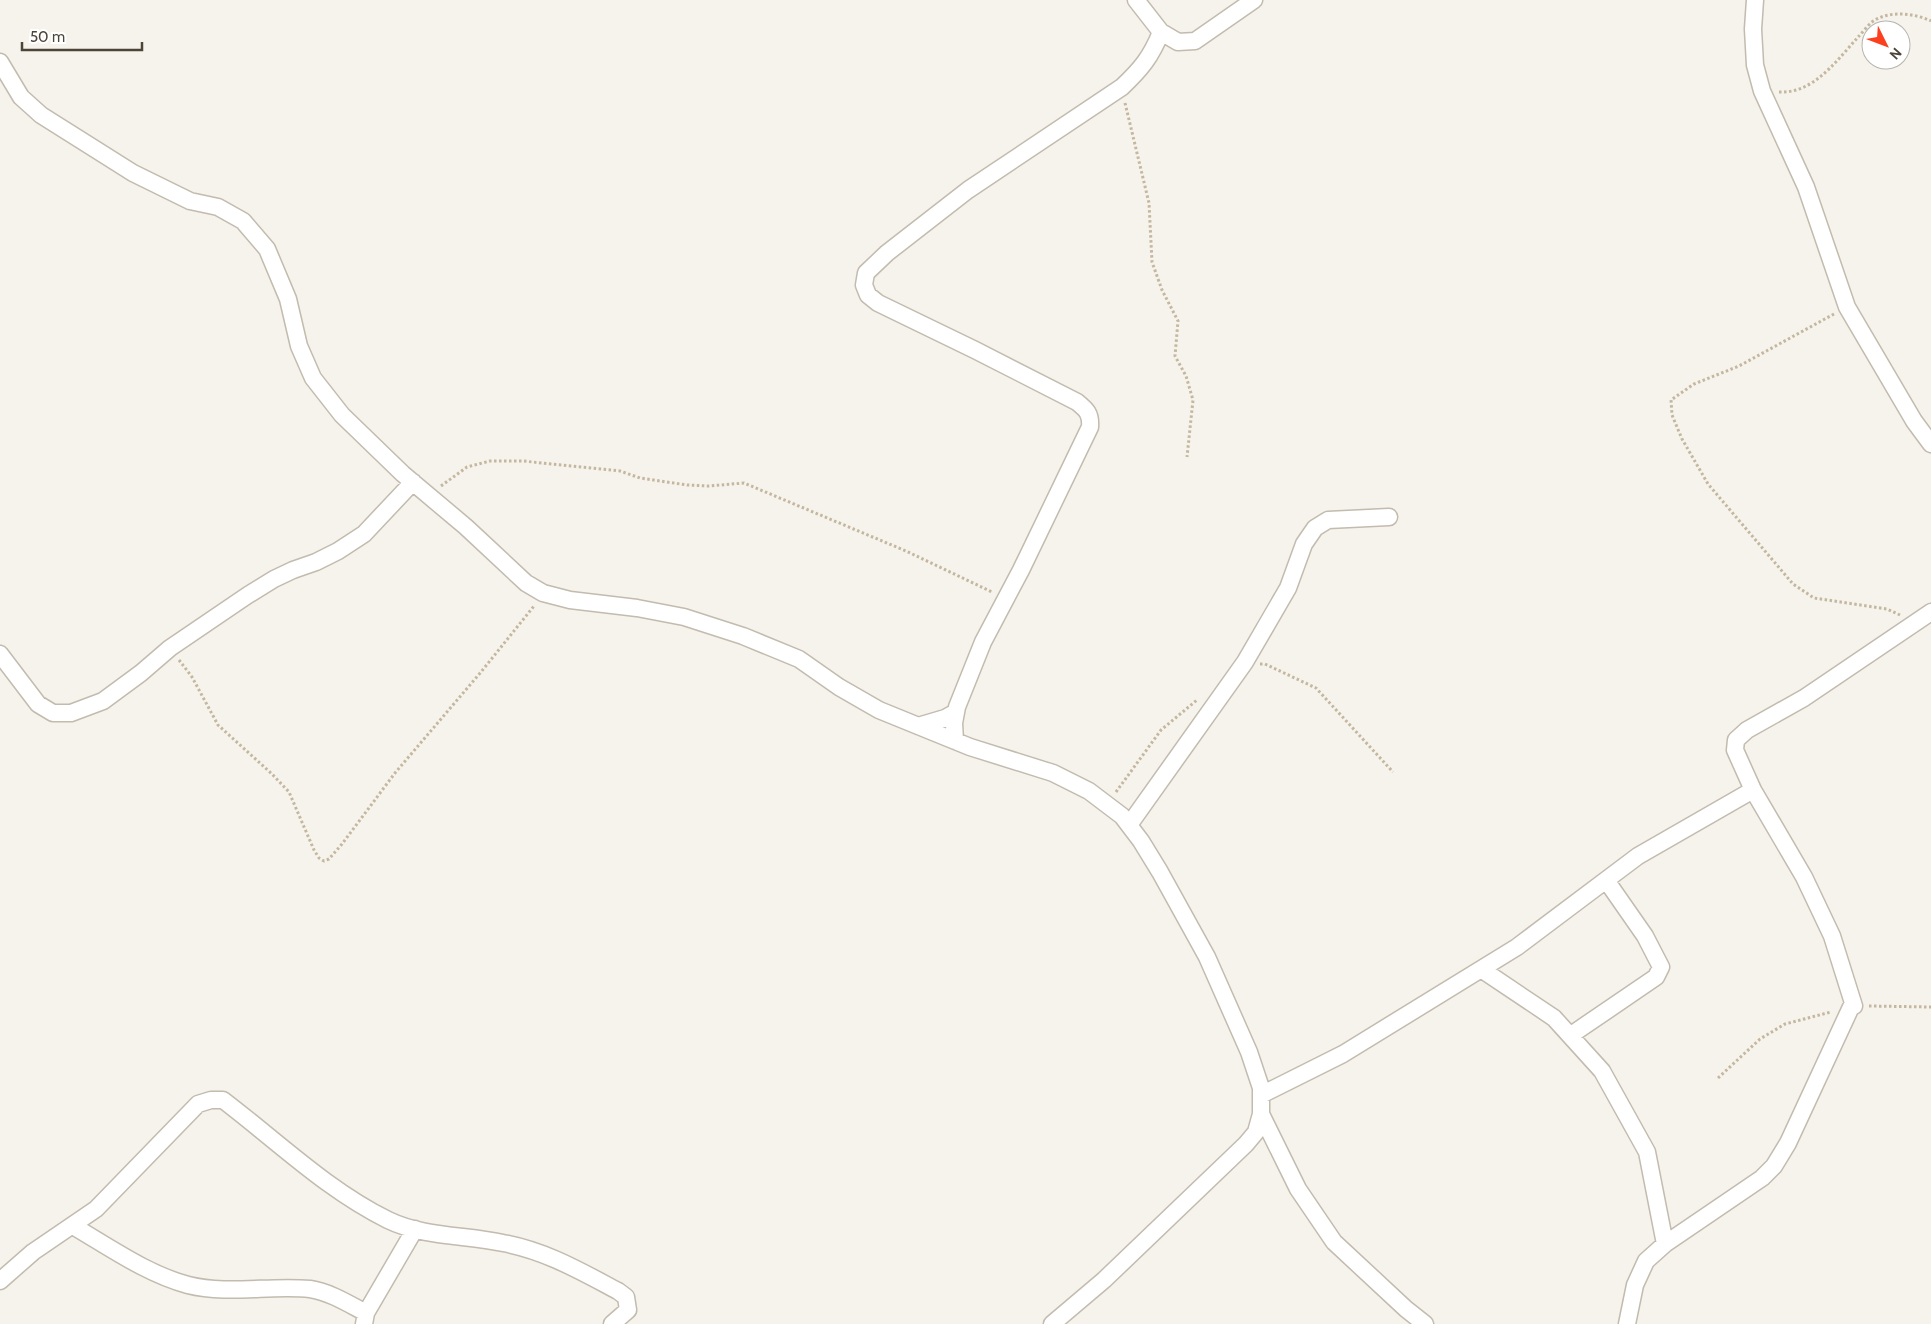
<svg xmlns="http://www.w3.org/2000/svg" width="1931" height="1324" font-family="Cabin,sans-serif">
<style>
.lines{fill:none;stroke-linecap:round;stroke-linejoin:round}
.minor-casing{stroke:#c2bbae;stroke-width:19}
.path{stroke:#c4b79f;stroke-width:3;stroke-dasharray:2.5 2.5;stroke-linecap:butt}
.minor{stroke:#fff;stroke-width:16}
</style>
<rect width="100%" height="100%" fill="#f6f3ec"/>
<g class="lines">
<!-- minor casing -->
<g class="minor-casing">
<path id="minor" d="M 1136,0 L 1161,32 L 1178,42 L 1195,41 L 1254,0
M 1755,0 L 1753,29 L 1755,65 L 1762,91 L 1806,187 L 1847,307 L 1914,421 L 1931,444
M 0,62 L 21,97 L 41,115 L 133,173 L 190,201 L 218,207 L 243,221 L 267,249 L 288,299 L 299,346 L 313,378 L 342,415 L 403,474 L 466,527 L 526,583 L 543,593 L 570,600 L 637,608 L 684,617 L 743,636 L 799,659 L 839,687 L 879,710 L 970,747 L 1053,773 L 1089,791 L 1122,816 L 1141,841 L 1160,872 L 1207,957 L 1249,1052 L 1261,1088 L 1261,1114 L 1256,1132 L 1246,1144 L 1104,1280 L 1052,1324
M 0,654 L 38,704 L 53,713 L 71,713 L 103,701 L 141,673 L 170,648 L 248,595 L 274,579 L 293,570 L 316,562 L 338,551 L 364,534 L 413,482
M 918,726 L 945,718 L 956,712
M 955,741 L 954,723 L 957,707 L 983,642 L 1021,570 L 1090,427 C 1091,414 1087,410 1077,402 L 975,350 L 878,303 L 868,295 L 864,285 L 866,273 L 887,253 L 968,190 L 1122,87 C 1141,69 1151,57 1161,32
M 1753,790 L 1804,877 L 1832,936 L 1854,1006
M 1129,825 L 1245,662 L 1288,588 L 1304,544 L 1315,528 L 1328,520 L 1389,517
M 1481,969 L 1554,1018 L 1602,1071 L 1647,1152 L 1665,1244
M 1571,1035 L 1656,977 L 1661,967 L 1645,936 L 1606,880
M 1261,1095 L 1343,1054 L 1517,947 L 1638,856 L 1753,790 L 1735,750 L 1736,740 L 1747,730 L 1804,698 L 1931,612
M 1261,1114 L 1298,1189 L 1334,1242 L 1406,1309 L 1425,1324
M 73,1226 C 109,1247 147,1274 188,1285 C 228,1295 270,1285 310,1289 C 330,1292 349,1304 366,1313
M 0,1281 L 33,1252 L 96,1209 L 198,1104 L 211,1100 L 223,1100 C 277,1141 327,1190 388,1220 C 423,1237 466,1235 503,1243 C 546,1251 580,1271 618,1291 L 626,1297 L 628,1310 L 612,1324
M 364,1324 L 366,1313 L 415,1229
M 1627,1324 L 1635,1285 L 1646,1261 L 1665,1244 L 1762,1178 L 1774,1166 L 1788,1143 L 1851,1007"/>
</g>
<!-- path -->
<path class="path" d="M 1779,92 C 1814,94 1838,59 1859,36 C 1863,32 1867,26 1872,22 C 1888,10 1914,13 1931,21
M 1125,103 L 1149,203 L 1152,262 L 1162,290 L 1178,321 L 1175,356 L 1186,376 L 1193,400 L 1187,457
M 1834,314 L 1739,366 L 1694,384 L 1671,400 L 1672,415 L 1682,439 L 1708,484 L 1793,584 L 1814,598 L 1887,609 L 1900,615
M 441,486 L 467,467 L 490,461 L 523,461 L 620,471 L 640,478 L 687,485 L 709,486 L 744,483 L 906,551 L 992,592
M 179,660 L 192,677 L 218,725 L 272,774 L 289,792 L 314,850 L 319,858 L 324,861 L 329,859 L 342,844 L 395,773 L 481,672 L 534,606
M 1260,664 L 1265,664 L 1316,688 L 1393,772
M 1116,792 L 1161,730 L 1197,700
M 1869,1006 L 1931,1007
M 1718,1078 L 1760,1039 L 1785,1024 L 1831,1012"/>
<!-- minor -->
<use href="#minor" class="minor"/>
</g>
<!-- north arrow -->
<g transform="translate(1886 45) rotate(132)"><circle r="24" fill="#ffffff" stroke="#b7b4b0"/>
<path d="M0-4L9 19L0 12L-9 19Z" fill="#fc3f1d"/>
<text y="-8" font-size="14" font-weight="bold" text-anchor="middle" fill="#4b4439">N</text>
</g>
<!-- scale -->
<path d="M22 42v8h120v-8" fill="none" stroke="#4b4439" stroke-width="2.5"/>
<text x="30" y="42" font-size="15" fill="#4b4439" stroke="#ffffff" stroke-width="4" paint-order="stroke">50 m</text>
</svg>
